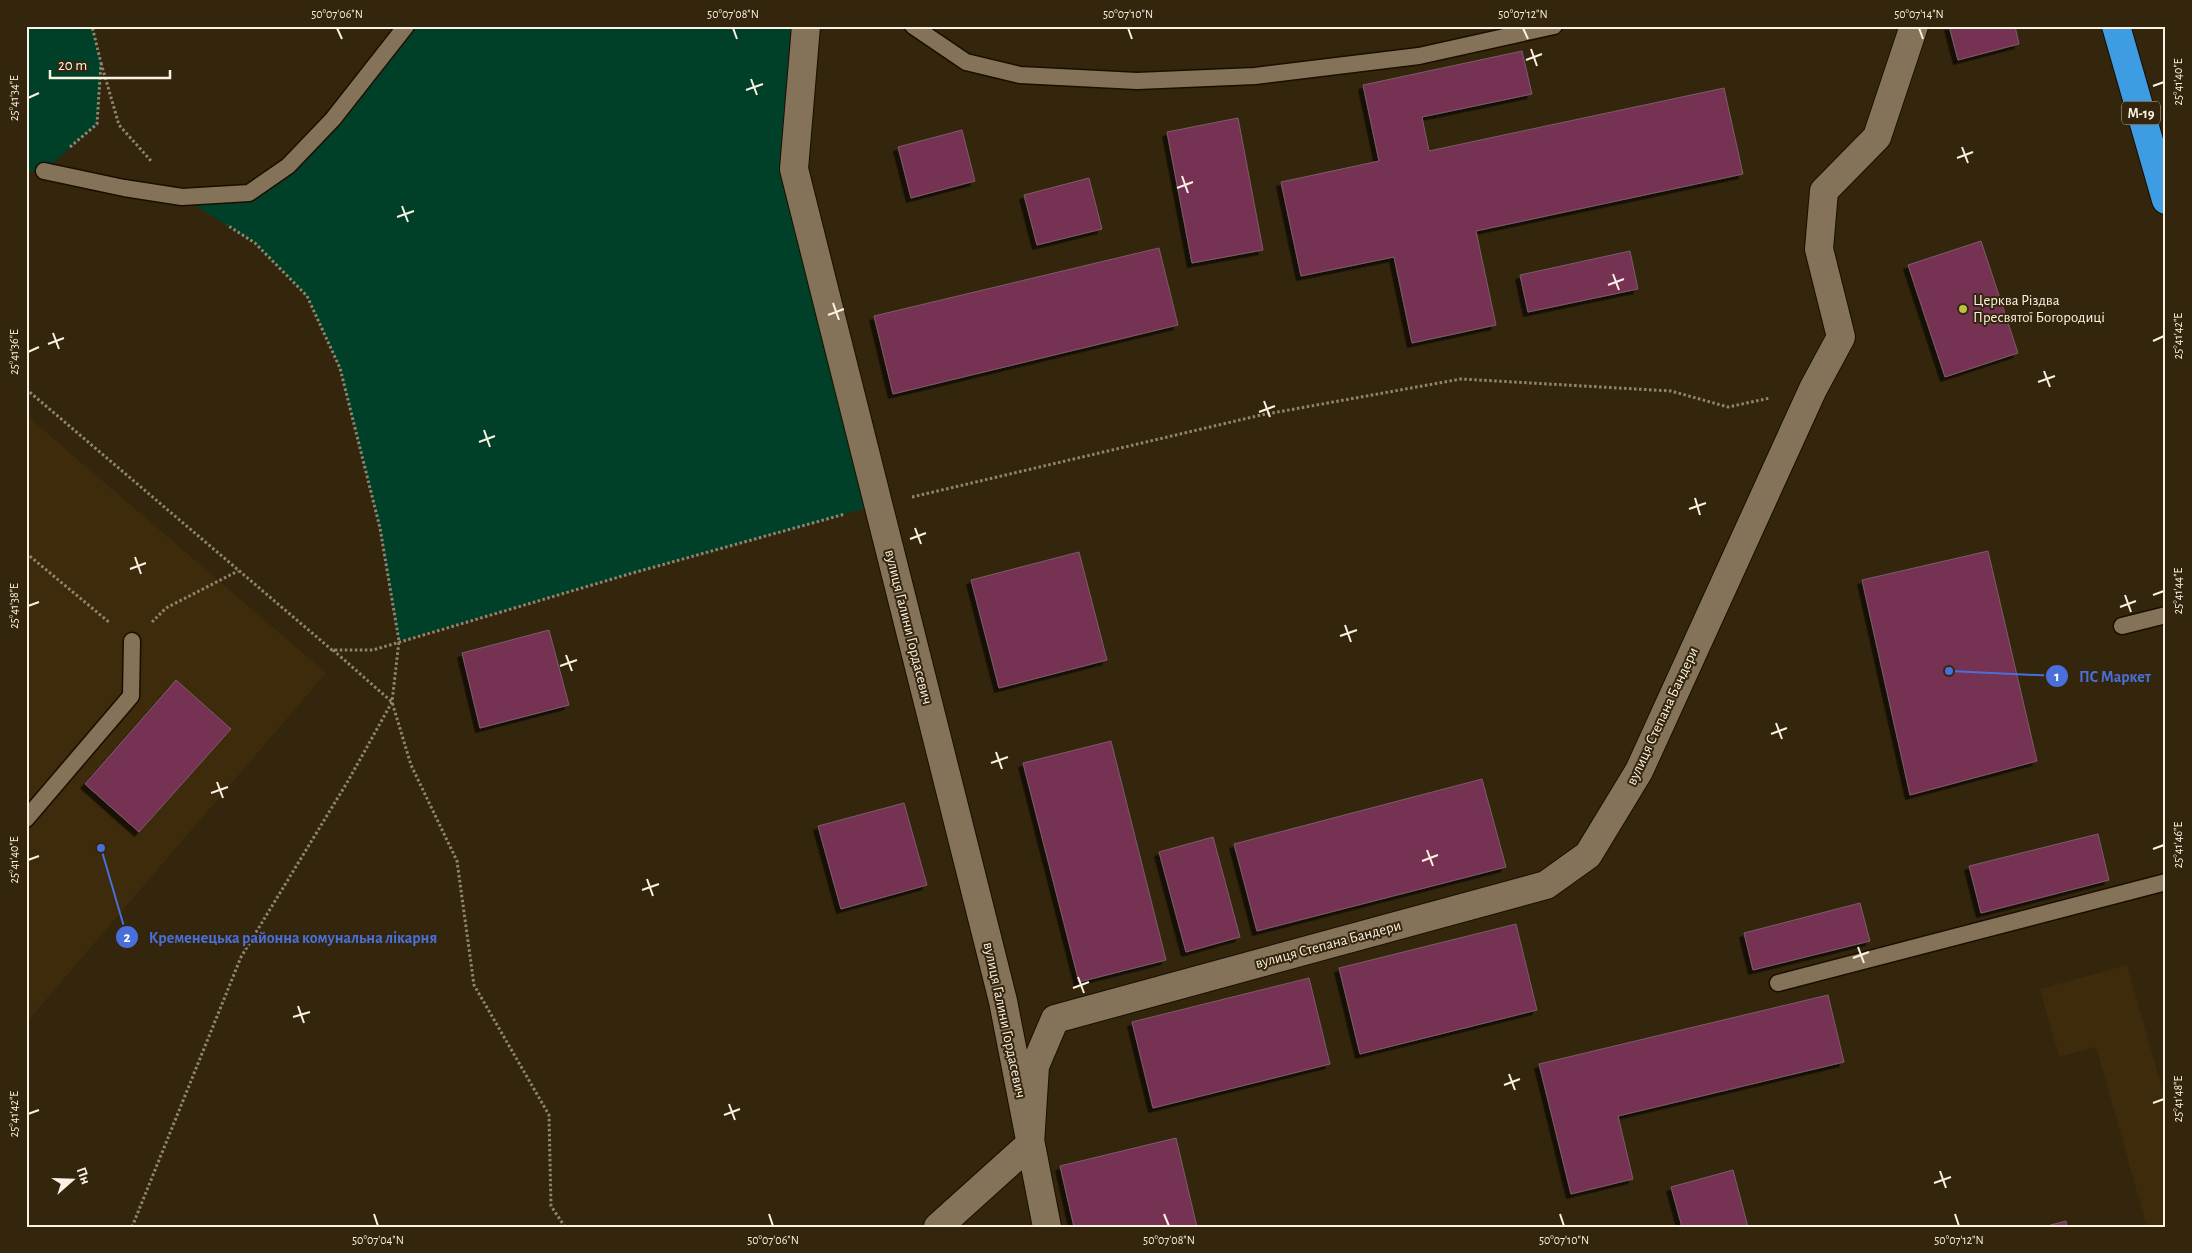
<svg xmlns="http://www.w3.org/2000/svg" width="2192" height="1253" font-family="'Alegreya Sans',sans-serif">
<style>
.built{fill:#3d2b0b}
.green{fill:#004028}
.building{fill:#763353;stroke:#7b5c69;filter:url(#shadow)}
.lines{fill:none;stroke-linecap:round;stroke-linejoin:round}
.lane-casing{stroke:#1b0e00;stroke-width:19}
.street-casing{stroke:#1b0e00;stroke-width:30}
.highway-casing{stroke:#1b0e00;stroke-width:30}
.path{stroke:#908570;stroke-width:3;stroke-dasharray:2.5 2.5;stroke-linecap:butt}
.lane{stroke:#847359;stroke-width:16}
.street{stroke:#847359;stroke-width:28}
.highway{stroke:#3e9de2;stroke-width:28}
.ticks{fill:none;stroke:#fbf2e3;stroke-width:2}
.poi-dot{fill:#bcbf44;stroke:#34260d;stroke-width:2}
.labels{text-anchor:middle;stroke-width:4;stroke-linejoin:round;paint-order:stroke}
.shield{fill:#34260d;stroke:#bfb5a3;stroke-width:1}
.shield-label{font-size:14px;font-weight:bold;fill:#fbf2e3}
.poi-label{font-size:15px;fill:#fbf2e3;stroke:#34260d;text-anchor:start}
.street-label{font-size:15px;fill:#fbf2e3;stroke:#34260d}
.leader{fill:none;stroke:#496fda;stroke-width:2}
.callout-dot{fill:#496fda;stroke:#34260d;stroke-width:2}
.mark-label{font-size:15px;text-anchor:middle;font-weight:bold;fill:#fff}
.callout-label{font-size:16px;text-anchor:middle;font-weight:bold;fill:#496fda;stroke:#34260d;stroke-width:4;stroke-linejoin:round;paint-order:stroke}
.neatline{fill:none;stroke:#fbf2e3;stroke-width:2}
.ticks-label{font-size:12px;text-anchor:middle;fill:#fbf2e3}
</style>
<defs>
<filter id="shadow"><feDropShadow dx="-4.5" dy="4.5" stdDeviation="0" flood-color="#0009"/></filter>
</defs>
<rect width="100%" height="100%" fill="#34260d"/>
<!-- built -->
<path class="built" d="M 26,415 L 326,673 L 26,1023 Z
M 2127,965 L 2166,1102 L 2166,1227 L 2147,1227 L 2096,1047 L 2059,1057 L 2040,989 Z"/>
<!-- green -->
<path class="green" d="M 26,26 L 92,26 L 101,63 L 97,124 L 44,171 L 26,172 Z
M 406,26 L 806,26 L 794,169 L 878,505 L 629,574 L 399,641 L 380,528 L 340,368 L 307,296 L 255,243 L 182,197 L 249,193 L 288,166 Z"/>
<!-- building -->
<path class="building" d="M 1949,26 L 2015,26 L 2019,44 L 1958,60 Z
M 1522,51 L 1532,94 L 1422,117 L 1429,151 L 1724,88 L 1743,174 L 1476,231 L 1496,325 L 1412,343 L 1394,257 L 1301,276 L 1281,182 L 1379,161 L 1363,85 Z
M 1238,118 L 1263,250 L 1192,263 L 1167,132 Z
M 962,130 L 975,181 L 911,198 L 898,147 Z
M 1089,178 L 1102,229 L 1037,245 L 1024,195 Z
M 1981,241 L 2018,353 L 1945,377 L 1908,265 Z
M 1159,248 L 1178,325 L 893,394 L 874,316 Z
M 1630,251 L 1638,289 L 1528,312 L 1520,275 Z
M 1988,551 L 2037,761 L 1910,795 L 1862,580 Z
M 1079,552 L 1107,660 L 999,688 L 971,580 Z
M 549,630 L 569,705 L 480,728 L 462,653 Z
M 176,680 L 231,729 L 139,832 L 85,784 Z
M 1111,741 L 1166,960 L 1079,982 L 1023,763 Z
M 1482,779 L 1506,867 L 1257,931 L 1234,844 Z
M 904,803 L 927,885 L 841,909 L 818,826 Z
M 2098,834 L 2109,880 L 1981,913 L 1969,866 Z
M 1213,837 L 1240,937 L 1186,952 L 1159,852 Z
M 1860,903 L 1870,941 L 1753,970 L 1744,933 Z
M 1516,924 L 1537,1010 L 1360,1054 L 1339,968 Z
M 1309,978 L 1330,1064 L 1153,1108 L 1132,1022 Z
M 1828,995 L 1844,1062 L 1618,1116 L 1633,1179 L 1571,1194 L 1539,1064 Z
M 1176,1138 L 1197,1227 L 1074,1227 L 1060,1166 Z
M 1733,1170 L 1748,1227 L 1682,1227 L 1671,1187 Z
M 2066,1221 L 2067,1227 L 2043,1227 Z"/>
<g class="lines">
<!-- lane casing -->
<g class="lane-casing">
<path id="lane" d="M 913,26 L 966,62 L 1020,75 L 1137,81 L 1255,76 L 1419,56 L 1554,26
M 44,171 L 124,188 L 182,197 L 249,193 L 288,166 L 333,119 L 406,26
M 2122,626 L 2166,615
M 26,819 L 131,696 L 132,641
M 1778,983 L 2166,882"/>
</g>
<!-- street casing -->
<g class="street-casing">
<path id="street" d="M 806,26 L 794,169 L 1003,1001 L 1047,1227
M 938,1227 L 1030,1144 L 1035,1066 L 1055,1019 L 1546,885 L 1588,855 L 1639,771 L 1813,389 L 1841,337 L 1819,249 L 1824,191 L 1877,137 L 1914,26"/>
</g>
<!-- highway casing -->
<g class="highway-casing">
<path id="highway" d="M 2116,26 L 2166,200"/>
</g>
<!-- path -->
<path class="path" d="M 101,63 L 119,125 L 152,162
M 70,147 L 97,124 L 101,63 L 92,26
M 26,389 L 332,650 L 373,650 L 629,574 L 845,514
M 912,497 L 1261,415 L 1461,379 L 1671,391 L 1728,407 L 1770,398
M 26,553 L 110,623
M 152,622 L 166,608 L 238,571
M 333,650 L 392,702 L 411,765 L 457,861 L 474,985 L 549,1115 L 551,1206 L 565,1227
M 132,1227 L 241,957 L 348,781 L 392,702 L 399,641 L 380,528 L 340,368 L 307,296 L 255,243 L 227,225"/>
<!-- lane -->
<use href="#lane" class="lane"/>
<!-- street -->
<use href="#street" class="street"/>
<!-- highway -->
<use href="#highway" class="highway"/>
</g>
<!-- ticks -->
<path class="ticks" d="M 337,28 L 342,39M 733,28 L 737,39M 1128,28 L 1132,39M 1523,28 L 1528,39M 1919,28 L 1923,39M 1531,49 L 1537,66M 1526,60 L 1542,54M 751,79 L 757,95M 2153,86 L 2164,82M 746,90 L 763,84M 28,98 L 39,93M 1962,147 L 1968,163M 1957,158 L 1973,152M 1182,176 L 1188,193M 1177,188 L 1193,182M 402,206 L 408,222M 397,217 L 414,211M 1613,274 L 1619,290M 1608,285 L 1624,279M 833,303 L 839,320M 828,315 L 844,309M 53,333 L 59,349M 2153,341 L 2164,336M 48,344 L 64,338M 28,352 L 39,347M 2044,371 L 2050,387M 2038,382 L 2055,376M 1264,401 L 1270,417M 1259,412 L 1275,406M 484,430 L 490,447M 479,442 L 495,436M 1695,498 L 1700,515M 1689,509 L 1706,503M 915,528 L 921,544M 910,539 L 926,533M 135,557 L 141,574M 130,569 L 146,563M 2125,595 L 2131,612M 2153,595 L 2164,591M 28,606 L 39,602M 2120,607 L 2136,601M 1345,625 L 1351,642M 1340,636 L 1357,630M 566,655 L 572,671M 560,666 L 577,660M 1776,723 L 1782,739M 1771,734 L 1787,728M 996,752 L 1002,769M 991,763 L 1008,757M 217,782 L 223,798M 211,793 L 228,787M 2153,849 L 2164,845M 1427,850 L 1433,866M 28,860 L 39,856M 1422,861 L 1438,855M 647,879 L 653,896M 642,890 L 659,884M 1858,947 L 1864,963M 1853,958 L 1869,952M 1078,977 L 1084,993M 1073,988 L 1089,982M 298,1006 L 304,1023M 293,1017 L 310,1012M 1509,1074 L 1515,1090M 1504,1085 L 1520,1079M 2153,1103 L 2164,1099M 729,1104 L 735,1120M 28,1114 L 39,1110M 724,1115 L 740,1109M 1940,1171 L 1946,1188M 1934,1183 L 1951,1177M 374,1214 L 378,1226M 769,1214 L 773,1226M 1164,1214 L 1169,1226M 1560,1214 L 1564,1226M 1955,1214 L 1959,1226"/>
<!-- markers -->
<circle class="poi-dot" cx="1963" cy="309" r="5"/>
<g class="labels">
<!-- shield labels -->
<rect class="shield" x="2122" y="101.5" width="38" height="23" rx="4"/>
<g class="shield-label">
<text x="2141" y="118">М-19</text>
</g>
<!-- poi labels -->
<g class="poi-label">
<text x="1973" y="305">Церква Різдва<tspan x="1973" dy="17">Пресвятої Богородиці</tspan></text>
</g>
<!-- street labels -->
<g class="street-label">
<text transform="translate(909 627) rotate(76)" y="5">вулиця Галини Гордасевич</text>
<text transform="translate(1662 716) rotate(-65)" y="5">вулиця Степана Бандери</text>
<text transform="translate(1328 944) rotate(-15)" y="5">вулиця Степана Бандери</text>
<text transform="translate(1005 1020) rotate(78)" y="5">вулиця Галини Гордасевич</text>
</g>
</g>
<!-- callouts -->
<path class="leader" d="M1949 671L2057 676M101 848L127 937"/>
<g class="callout-dot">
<circle cx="1949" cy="671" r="5"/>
<circle cx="101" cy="848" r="5"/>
<circle cx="2057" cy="676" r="12"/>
<circle cx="127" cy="937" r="12"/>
</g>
<g class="mark-label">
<text x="2057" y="681">1</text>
<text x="127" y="942">2</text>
</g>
<g class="callout-label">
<text x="2115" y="682">ПС Маркет</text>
<text x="293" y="943">Кременецька районна комунальна лікарня</text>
</g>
<!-- border -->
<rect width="2192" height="1253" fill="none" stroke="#34260d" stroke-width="55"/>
<!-- north arrow -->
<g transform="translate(72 1180) rotate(70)" stroke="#34260d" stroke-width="4" paint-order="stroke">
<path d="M0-4L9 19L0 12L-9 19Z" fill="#fbf2e3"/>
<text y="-8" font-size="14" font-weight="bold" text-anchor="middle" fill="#fbf2e3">Пн</text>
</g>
<!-- scale -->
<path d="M50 70v8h120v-8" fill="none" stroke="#fbf2e3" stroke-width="2.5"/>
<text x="58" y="70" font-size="15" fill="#fbf2e3" stroke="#34260d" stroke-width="4" paint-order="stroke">20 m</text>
<rect x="28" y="28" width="2136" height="1198" class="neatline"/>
<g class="ticks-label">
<text x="337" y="18">50°07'06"N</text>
<text x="733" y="18">50°07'08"N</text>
<text x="1128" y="18">50°07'10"N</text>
<text x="1523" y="18">50°07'12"N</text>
<text x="1919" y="18">50°07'14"N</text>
<text transform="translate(2178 82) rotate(-90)" y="4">25°41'40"E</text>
<text transform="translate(14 98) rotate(-90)" y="4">25°41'34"E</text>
<text transform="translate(2178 336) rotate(-90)" y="4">25°41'42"E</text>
<text transform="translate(14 352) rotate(-90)" y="4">25°41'36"E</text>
<text transform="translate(2178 591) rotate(-90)" y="4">25°41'44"E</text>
<text transform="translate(14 606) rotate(-90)" y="4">25°41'38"E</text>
<text transform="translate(2178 845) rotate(-90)" y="4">25°41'46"E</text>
<text transform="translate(14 860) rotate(-90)" y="4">25°41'40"E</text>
<text transform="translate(2178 1099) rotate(-90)" y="4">25°41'48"E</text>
<text transform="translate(14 1114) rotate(-90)" y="4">25°41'42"E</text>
<text x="378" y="1244">50°07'04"N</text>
<text x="773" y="1244">50°07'06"N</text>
<text x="1169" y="1244">50°07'08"N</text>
<text x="1564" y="1244">50°07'10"N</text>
<text x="1959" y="1244">50°07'12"N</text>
</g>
</svg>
